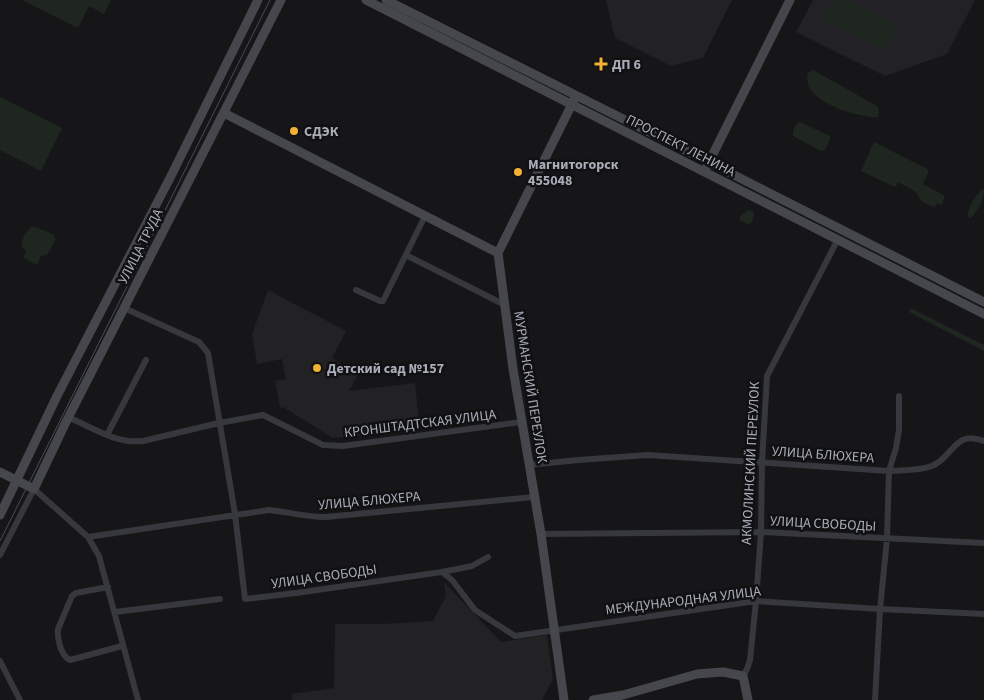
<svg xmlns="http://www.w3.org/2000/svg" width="984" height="700" font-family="'Source Sans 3',sans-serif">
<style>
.built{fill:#222225}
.green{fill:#1e261f}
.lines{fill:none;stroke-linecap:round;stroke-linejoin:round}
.street{stroke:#37383d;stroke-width:6}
.secondary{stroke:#45474d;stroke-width:9}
.tram{stroke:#4a4c52;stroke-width:1}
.poi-dot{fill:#f2b134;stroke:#111113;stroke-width:2}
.labels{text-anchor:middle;stroke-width:5;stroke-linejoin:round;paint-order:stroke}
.poi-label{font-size:14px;font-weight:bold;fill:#a8adb8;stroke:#111113;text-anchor:start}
.street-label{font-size:14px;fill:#a8adb8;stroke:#111113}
</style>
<rect width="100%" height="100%" fill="#161618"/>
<!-- built -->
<path class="built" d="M 606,0 L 732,0 L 703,58 L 671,66 L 615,38 Z
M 813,0 L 975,0 L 947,54 L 885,76 L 796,32 Z
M 268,290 L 346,331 L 332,358 L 359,373 L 349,391 L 415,383 L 420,429 L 333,438 L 283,407 L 280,408 L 275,381 L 286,379 L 282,359 L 257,364 L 252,334 Z
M 444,582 L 501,642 L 547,635 L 553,679 L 542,700 L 292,700 L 292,694 L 334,688 L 335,624 L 383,624 L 433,621 L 446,596 Z"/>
<!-- green -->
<path class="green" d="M 22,0 L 111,0 L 104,14 L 89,6 L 78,28 Z
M 833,0 L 849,0 L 898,25 L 885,51 L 823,19 Z
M 813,70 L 877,106 L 879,111 L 878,117 C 858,118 799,101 808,73 Z
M 0,97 L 62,128 L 41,171 L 0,150 Z
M 800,122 L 830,136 L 830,140 L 825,150 L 821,151 L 793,136 C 792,131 795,124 800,122 Z
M 874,142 L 929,170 L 923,184 L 945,196 L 941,205 L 937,203 L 934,207 L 922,202 L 916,192 L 898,182 L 895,187 L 861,171 Z
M 982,189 L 984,189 C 984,202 979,208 971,218 L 968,216 C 968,206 975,197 982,189 Z
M 748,210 L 754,212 L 753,220 L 749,225 L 739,220 L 740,216 Z
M 32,226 L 53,234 L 56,239 L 47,255 L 41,256 L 37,265 L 23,258 L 26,252 C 17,243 25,233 32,226 Z
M 911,308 L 984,345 L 984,351 L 909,312 Z"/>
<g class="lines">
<!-- street -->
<path class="street" d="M 406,255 L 505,305
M 356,290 L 380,301 L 383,301 L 425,216
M 124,308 L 199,342 L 208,353 L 235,514 L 245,599 L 296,593 L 442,572 L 472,566 L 488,557
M 68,417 C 93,428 116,444 143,441 L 219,423 L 263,415 L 323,445 L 343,446 L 521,422
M 107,435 L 146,360
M 529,465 L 578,460 L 648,455 L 889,471 C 903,470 919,471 932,466 C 953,458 954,429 984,441
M 541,534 L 761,532 L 984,543
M 88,537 L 269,510 C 288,512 307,517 326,517 L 534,497
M 0,555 L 34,489 L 88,537 L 99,556 L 138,700
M 442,572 L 452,580 L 475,610 L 515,636 L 756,601 L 880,609 L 984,614
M 108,587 L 76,593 L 72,596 L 58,629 C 57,639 61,656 70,660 L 122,646
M 115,612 L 220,599
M 0,661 L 20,700
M 743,676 L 747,669 L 750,660 L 756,601 L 761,532 L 762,462 L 767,376 L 837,241
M 875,700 L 880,609 L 887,539 L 889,471 L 896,448 L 899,430 L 899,396"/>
<!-- secondary -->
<path class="secondary" d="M 366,0 L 984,314
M 386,0 C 586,100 785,200 984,302
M 224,113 L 498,253
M 706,168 L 790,0
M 0,472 L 34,489 L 65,424 L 281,0
M 0,515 L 57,396 L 171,176 L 258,0
M 564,700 L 541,534 L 513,369 L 498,253 L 574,100
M 593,700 L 623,695 L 697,674 L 723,672 L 743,676 L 748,700"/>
<!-- tram -->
<path class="tram" d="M 0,541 L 270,0"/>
</g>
<!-- markers -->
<g class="poi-dot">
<path d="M598.5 56.5h5v5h5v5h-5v5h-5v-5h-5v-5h5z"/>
<circle cx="294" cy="131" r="5"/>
<circle cx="518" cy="172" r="5"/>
<circle cx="317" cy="368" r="5"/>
</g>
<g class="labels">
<!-- poi labels -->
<g class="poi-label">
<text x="612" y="69">ДП 6</text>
<text x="304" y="136">СДЭК</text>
<text x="528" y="169">Магнитогорск<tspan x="528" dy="16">455048</tspan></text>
<text x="327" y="373">Детский сад №157</text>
</g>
<!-- street labels -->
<g class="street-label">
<text transform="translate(681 145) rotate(27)" y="5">ПРОСПЕКТ ЛЕНИНА</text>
<text transform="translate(140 246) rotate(-63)" y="5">УЛИЦА ТРУДА</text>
<text transform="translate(531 387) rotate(81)" y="5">МУРМАНСКИЙ ПЕРЕУЛОК</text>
<text transform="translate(420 423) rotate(-7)" y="5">КРОНШТАДТСКАЯ УЛИЦА</text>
<text transform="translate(823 454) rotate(4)" y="5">УЛИЦА БЛЮХЕРА</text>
<text transform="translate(750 463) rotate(-87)" y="5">АКМОЛИНСКИЙ ПЕРЕУЛОК</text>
<text transform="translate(369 500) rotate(-5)" y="5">УЛИЦА БЛЮХЕРА</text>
<text transform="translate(823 523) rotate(3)" y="5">УЛИЦА СВОБОДЫ</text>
<text transform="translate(324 576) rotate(-8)" y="5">УЛИЦА СВОБОДЫ</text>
<text transform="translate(683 600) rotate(-7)" y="5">МЕЖДУНАРОДНАЯ УЛИЦА</text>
</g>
</g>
</svg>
